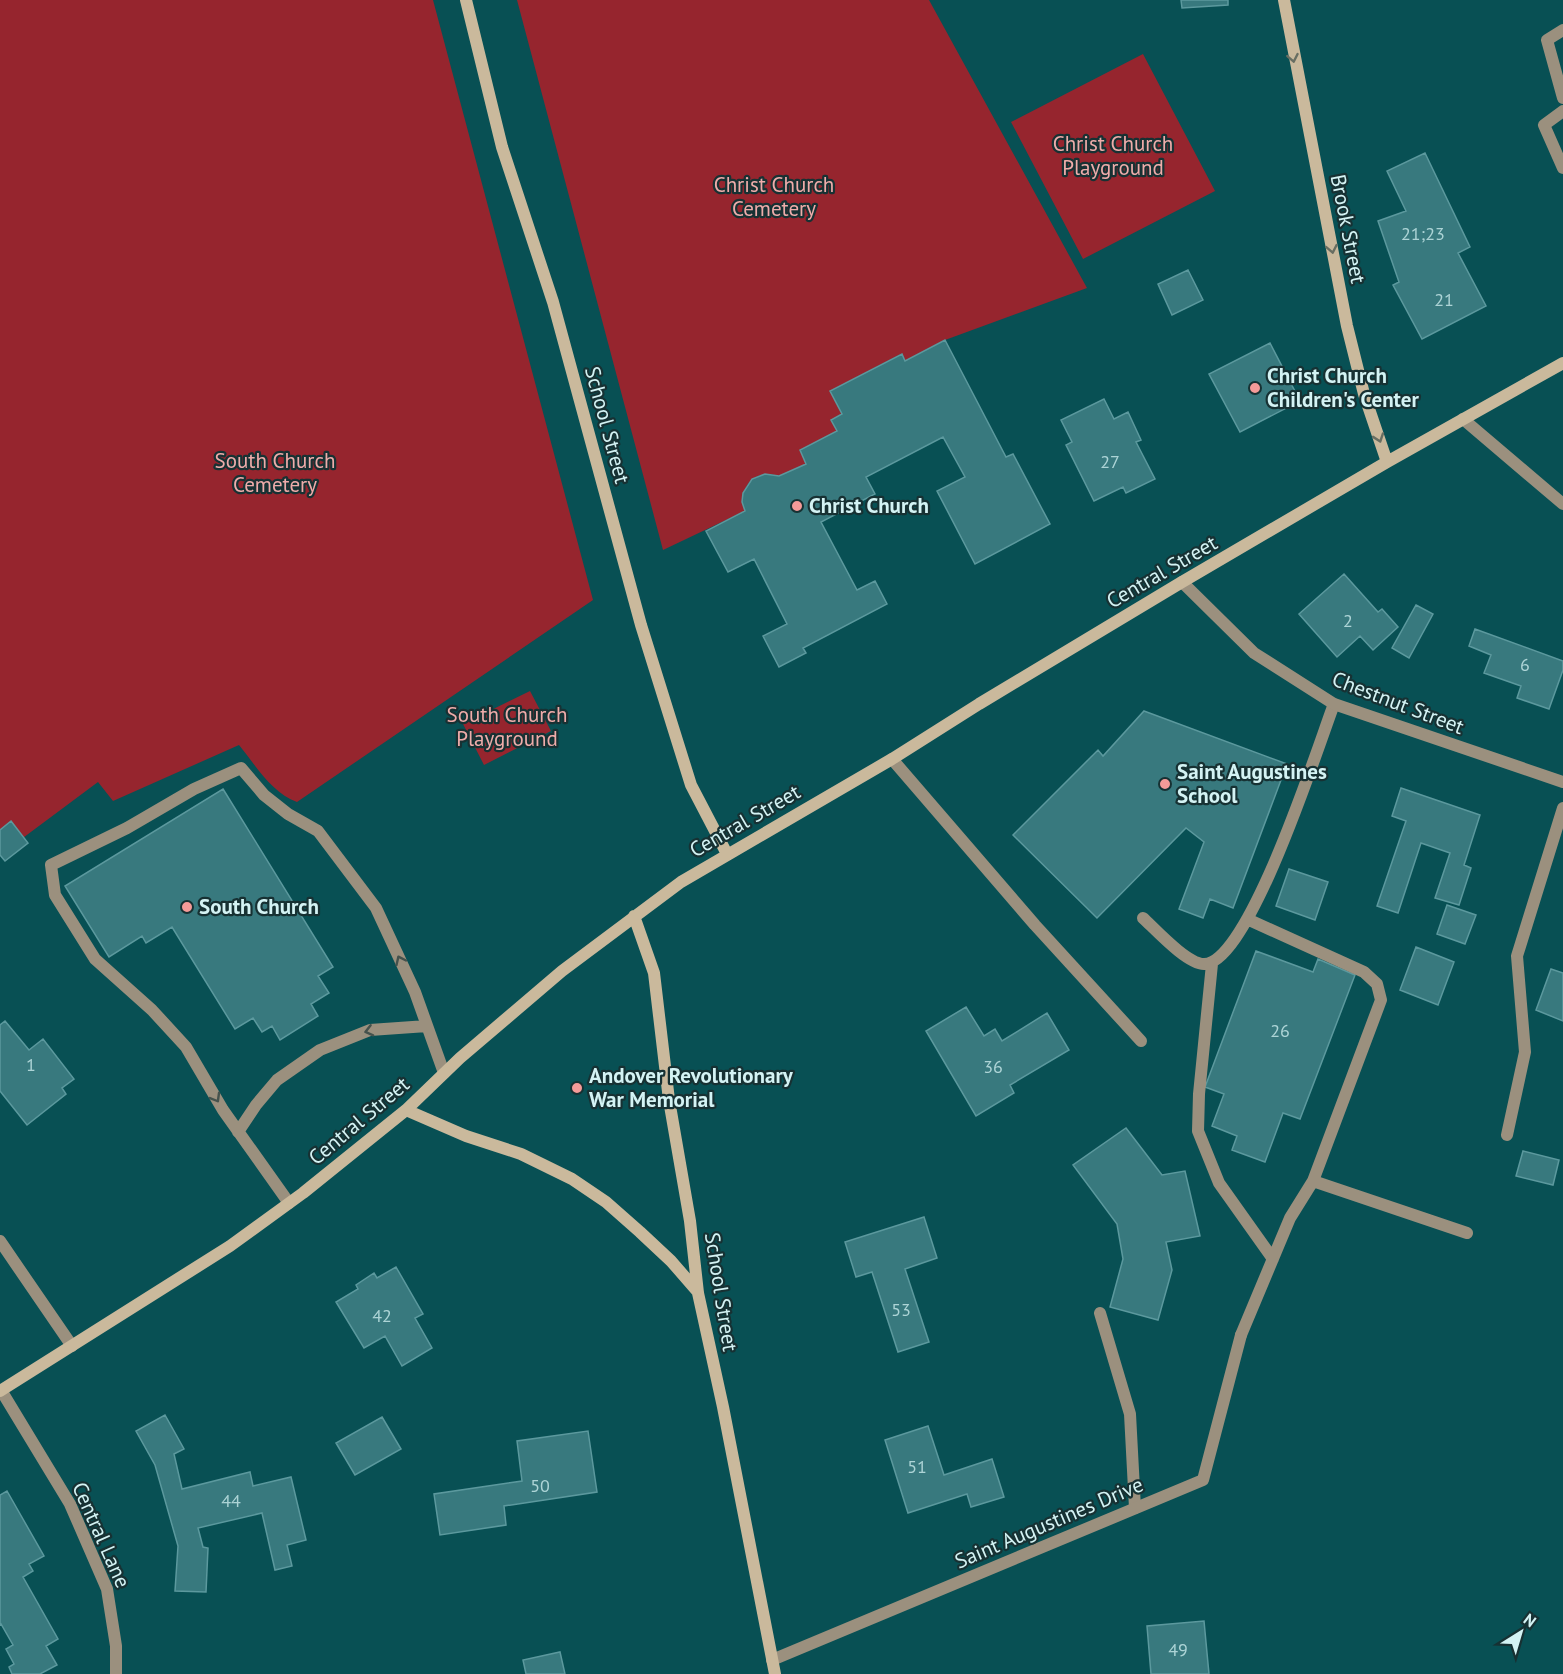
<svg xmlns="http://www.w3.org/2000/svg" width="1563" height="1674" font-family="'PT Sans',sans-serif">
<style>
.green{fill:#96252e}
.building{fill:#38797e;stroke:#5c999e;stroke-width:1.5}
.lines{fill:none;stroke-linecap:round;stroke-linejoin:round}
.service{stroke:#9b907e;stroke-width:12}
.minor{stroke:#9b907e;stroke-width:12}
.tertiary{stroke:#9b907e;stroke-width:12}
.secondary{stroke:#cab99c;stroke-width:12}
.oneway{stroke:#686e62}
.oneway2{stroke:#45524d}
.poi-dot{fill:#f59b99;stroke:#173133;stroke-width:2}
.labels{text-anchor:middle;stroke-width:4.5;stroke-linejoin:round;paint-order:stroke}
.number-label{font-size:18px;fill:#add4d6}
.park-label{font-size:21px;fill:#efacaa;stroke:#173133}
.street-label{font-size:21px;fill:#d4f3f4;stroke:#173133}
.poi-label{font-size:21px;font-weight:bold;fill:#d4f3f4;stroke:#173133;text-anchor:start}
</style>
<rect width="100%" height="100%" fill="#085054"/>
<!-- green -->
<path class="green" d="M 0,0 L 433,0 L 593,600 L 297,802 C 272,793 256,766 239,745 L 113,801 L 98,782 L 0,855 Z
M 517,0 L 929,0 L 1087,288 L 945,340 L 905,361 L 901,354 L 830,391 L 842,414 L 837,431 L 806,464 L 779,476 C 754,468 738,487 745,511 L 663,550 Z
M 1143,54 L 1215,191 L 1083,259 L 1011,122 Z
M 530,691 L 551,731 L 484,765 L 463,724 Z"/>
<!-- building -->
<path class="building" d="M 1181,0 L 1228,0 L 1228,5 L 1182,8 Z
M 1425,153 L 1470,247 L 1458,253 L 1486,306 L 1422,339 L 1393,285 L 1399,282 L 1378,221 L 1406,211 L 1387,171 Z
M 1188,270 L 1203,300 L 1172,315 L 1158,284 Z
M 945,340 L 1006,457 L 1013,454 L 1050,524 L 975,564 L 937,491 L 965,477 L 943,437 L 866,477 L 875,494 L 821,522 L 857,590 L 875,581 L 887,604 L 803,648 L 806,653 L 779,667 L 763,636 L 787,624 L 754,559 L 728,572 L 706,531 L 745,511 L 742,502 L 743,493 L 752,479 L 765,474 L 779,476 L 806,464 L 800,450 L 837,431 L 831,420 L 842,414 L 830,391 L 902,354 L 905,361 Z
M 1270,343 L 1300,401 L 1240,432 L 1209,374 Z
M 1104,399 L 1114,419 L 1128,412 L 1141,440 L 1136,442 L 1155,479 L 1126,493 L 1123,487 L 1094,501 L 1066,445 L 1072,442 L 1061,420 Z
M 1344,574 L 1378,612 L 1382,609 L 1398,627 L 1373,650 L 1360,636 L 1337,657 L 1299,614 Z
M 1416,605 L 1433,614 L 1409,658 L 1392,648 Z
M 1475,629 L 1563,661 L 1563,670 L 1549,709 L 1517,698 L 1521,686 L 1484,673 L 1491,655 L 1469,646 Z
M 1144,711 L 1287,764 L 1233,908 L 1210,899 L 1203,918 L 1179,909 L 1204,842 L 1186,828 L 1097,918 L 1013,835 L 1098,750 L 1103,756 Z
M 1401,788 L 1480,815 L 1464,865 L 1471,868 L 1459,905 L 1435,898 L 1450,853 L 1421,843 L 1398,913 L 1377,906 L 1406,821 L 1392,816 Z
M 223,789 L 333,967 L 318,976 L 329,993 L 311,1004 L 318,1016 L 280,1040 L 272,1026 L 262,1032 L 253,1018 L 235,1029 L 172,927 L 146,943 L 142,936 L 109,957 L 65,886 Z
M 11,821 L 28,843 L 5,861 L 0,855 L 0,830 Z
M 1289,869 L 1328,882 L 1315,920 L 1276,906 Z
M 1447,905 L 1476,915 L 1465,944 L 1437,934 Z
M 1416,947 L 1454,962 L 1438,1005 L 1400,990 Z
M 1256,951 L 1313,972 L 1318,959 L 1355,975 L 1300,1119 L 1283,1113 L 1265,1162 L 1232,1150 L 1237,1136 L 1212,1126 L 1224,1094 L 1205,1087 Z
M 1551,969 L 1563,973 L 1563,1021 L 1536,1010 Z
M 966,1007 L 984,1036 L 995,1029 L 1002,1041 L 1047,1013 L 1069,1050 L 1010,1085 L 1014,1093 L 976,1116 L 926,1031 Z
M 5,1021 L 29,1050 L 43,1039 L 74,1079 L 62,1088 L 66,1094 L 27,1125 L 0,1091 L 0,1025 Z
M 1126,1128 L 1162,1175 L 1185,1171 L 1200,1236 L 1166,1242 L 1172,1270 L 1158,1320 L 1110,1307 L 1123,1259 L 1117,1224 L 1073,1165 Z
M 1523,1151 L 1559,1160 L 1553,1185 L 1516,1176 Z
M 924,1217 L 937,1258 L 905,1269 L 929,1342 L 898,1352 L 872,1272 L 856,1277 L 845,1242 Z
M 396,1267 L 423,1314 L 415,1318 L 432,1348 L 402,1366 L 385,1336 L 364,1348 L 336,1302 L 358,1289 L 356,1285 L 374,1273 L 377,1278 Z
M 165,1415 L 184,1449 L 174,1454 L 182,1489 L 250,1472 L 253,1486 L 291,1477 L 306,1540 L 287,1545 L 292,1566 L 275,1570 L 262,1513 L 198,1528 L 203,1547 L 208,1548 L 206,1592 L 175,1591 L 178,1546 L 155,1465 L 136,1431 Z
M 382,1417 L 401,1449 L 355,1475 L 336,1443 Z
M 928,1426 L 944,1475 L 992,1459 L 1004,1497 L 971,1507 L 967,1494 L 908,1513 L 885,1440 Z
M 588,1431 L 597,1492 L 504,1506 L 506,1525 L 440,1535 L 434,1494 L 522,1481 L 517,1441 Z
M 7,1491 L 44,1556 L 29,1564 L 33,1571 L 23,1577 L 58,1639 L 46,1646 L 57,1665 L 40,1674 L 12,1674 L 9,1667 L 14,1664 L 6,1649 L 13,1645 L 1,1624 L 0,1625 L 0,1495 Z
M 1204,1621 L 1209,1674 L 1151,1674 L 1147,1626 Z
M 560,1652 L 565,1674 L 526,1674 L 523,1660 Z"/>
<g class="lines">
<!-- service -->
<path class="service" d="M 1563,30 L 1547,40 L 1563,98
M 1563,111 L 1544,125 L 1563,168
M 1463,419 L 1563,504
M 892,759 L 1035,925 L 1141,1041
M 1143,918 C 1156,930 1187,964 1204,964 C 1249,964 1318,746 1334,704
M 1212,964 L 1199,1094 L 1198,1131 L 1219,1183 L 1273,1259
M 238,1132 L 256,1105 L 277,1080 L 320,1050 L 370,1030 L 427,1026
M 1507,1135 L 1525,1052 L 1517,956 L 1563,808
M 1313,1181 L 1467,1233
M 289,1203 L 223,1110 L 186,1047 L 152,1010 L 95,959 L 55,895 L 51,865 L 127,828 L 194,789 L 241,768 L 264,795 L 288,814 L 318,831 L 376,908 L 415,992 L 444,1073
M 1100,1313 L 1130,1414 L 1135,1508
M 1241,1335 L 1290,1218 L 1313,1181 L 1381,1000 L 1377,984 L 1364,972 L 1247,919"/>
<!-- minor -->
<path class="minor" d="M 0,1241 L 72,1346
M 1,1390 L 70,1504 L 107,1589 L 116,1646 L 116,1674
M 772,1660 L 1203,1480 L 1241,1335"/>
<!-- tertiary -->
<path class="tertiary" d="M 1182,582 L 1254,653 L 1334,704 L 1563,782"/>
<!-- secondary -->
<path class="secondary" d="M 466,0 L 502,147 L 553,302 L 641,625 L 691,785 L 727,854
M 1284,0 L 1347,326 L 1364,394 L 1387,462
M 634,916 L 654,973 L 669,1100 L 690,1221 L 698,1293 L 723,1407 L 775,1674
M 406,1110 L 466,1136 L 521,1154 L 572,1179 L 606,1202 L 640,1232 L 671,1261 L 698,1292
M 0,1391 L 230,1246 L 303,1193 L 406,1110 L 460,1058 L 562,971 L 681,882 L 892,759 L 979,704 L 1182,582 L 1387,462 L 1563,363"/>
</g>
<!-- one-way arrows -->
<defs><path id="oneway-chevron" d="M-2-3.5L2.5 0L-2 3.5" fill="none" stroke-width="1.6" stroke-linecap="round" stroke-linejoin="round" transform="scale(1.5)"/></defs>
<g class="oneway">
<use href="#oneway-chevron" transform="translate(1293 58) rotate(79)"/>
<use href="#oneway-chevron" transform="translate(1332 249) rotate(79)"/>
<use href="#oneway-chevron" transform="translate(1379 438) rotate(71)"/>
</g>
<g class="oneway2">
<use href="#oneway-chevron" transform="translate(400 960) rotate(-115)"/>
<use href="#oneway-chevron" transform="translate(369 1031) rotate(166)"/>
<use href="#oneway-chevron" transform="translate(216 1098) rotate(60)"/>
</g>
<!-- markers -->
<g class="poi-dot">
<circle cx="1255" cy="388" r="6"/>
<circle cx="797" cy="506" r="6"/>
<circle cx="1165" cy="784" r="6"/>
<circle cx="187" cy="907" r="6"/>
<circle cx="577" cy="1088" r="6"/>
</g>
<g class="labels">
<!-- number labels -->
<g class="number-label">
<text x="1423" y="240">21;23</text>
<text x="1444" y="306">21</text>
<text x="1110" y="468">27</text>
<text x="1348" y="627">2</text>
<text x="1525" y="671">6</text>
<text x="1280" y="1037">26</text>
<text x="31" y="1071">1</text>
<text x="993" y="1073">36</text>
<text x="901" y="1316">53</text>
<text x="382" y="1322">42</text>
<text x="917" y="1473">51</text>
<text x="540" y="1492">50</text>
<text x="231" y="1507">44</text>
<text x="1178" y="1656">49</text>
</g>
<!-- park labels -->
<g class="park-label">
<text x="1113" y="151">Christ Church<tspan x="1113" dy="24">Playground</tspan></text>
<text x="774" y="192">Christ Church<tspan x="774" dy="24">Cemetery</tspan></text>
<text x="275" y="468">South Church<tspan x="275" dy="24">Cemetery</tspan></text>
<text x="507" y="722">South Church<tspan x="507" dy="24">Playground</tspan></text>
</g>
<!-- street labels -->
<g class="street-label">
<text transform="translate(1348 229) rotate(79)" y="7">Brook Street</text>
<text transform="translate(607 425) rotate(75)" y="7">School Street</text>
<text transform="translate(1162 572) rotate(-30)" y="7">Central Street</text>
<text transform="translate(1398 703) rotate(21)" y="7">Chestnut Street</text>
<text transform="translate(745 821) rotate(-30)" y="7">Central Street</text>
<text transform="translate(359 1121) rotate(-40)" y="7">Central Street</text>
<text transform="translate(721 1292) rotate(81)" y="7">School Street</text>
<text transform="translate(1049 1523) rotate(-23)" y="7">Saint Augustines Drive</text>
<text transform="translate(101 1535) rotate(66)" y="7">Central Lane</text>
</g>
<!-- poi labels -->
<g class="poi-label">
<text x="1267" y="383">Christ Church<tspan x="1267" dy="24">Children's Center</tspan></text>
<text x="809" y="513">Christ Church</text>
<text x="1177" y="779">Saint Augustines<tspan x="1177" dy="24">School</tspan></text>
<text x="199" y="914">South Church</text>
<text x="589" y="1083">Andover Revolutionary<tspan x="589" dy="24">War Memorial</tspan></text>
</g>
</g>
<!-- north arrow -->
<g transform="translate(1521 1632) rotate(37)" stroke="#173133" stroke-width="4.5" paint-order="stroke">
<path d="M0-4.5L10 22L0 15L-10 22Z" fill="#d4f3f4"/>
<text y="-9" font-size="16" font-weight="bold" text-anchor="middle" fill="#d4f3f4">N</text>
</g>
</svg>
